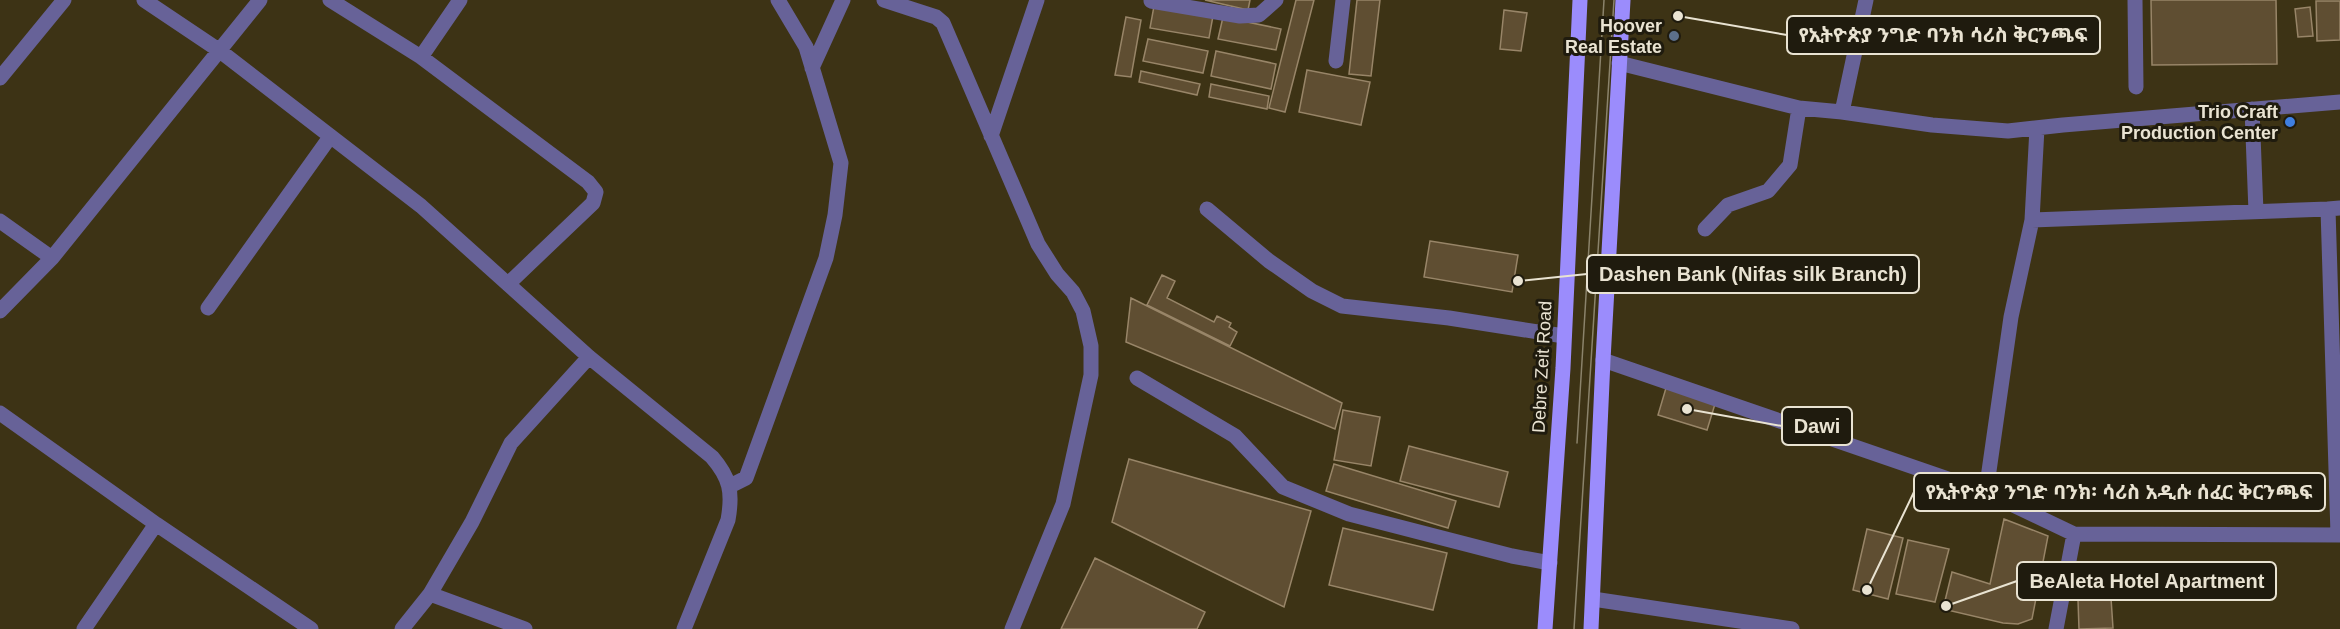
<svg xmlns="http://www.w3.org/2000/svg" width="2340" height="629" font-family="Helvetica,'Noto Sans Ethiopic',sans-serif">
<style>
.building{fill:#5f4e32;stroke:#988568;stroke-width:1.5}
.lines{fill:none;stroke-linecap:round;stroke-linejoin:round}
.minor{stroke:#676298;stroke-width:15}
.major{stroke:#9b8cfc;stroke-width:15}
.tram{stroke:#8b836b;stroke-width:1.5}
.service-dot{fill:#5c6f8a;stroke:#1f1b0e;stroke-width:2}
.shop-dot{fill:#3f7fe0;stroke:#1f1b0e;stroke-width:2}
.labels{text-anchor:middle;stroke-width:6;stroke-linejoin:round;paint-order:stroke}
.poi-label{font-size:18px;font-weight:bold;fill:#e9e3d2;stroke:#1f1b0e;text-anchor:end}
.street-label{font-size:18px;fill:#e9e3d2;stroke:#1f1b0e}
.leader{fill:none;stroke:#e9e3d2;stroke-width:2}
.callout-dot{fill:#e9e3d2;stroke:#1f1b0e;stroke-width:2}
.callout{fill:#1f1b0e;stroke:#e9e3d2;stroke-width:2}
.callout-label{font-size:20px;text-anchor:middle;font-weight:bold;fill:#e9e3d2}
</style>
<rect width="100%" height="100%" fill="#3d3315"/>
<!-- building -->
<path class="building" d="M 1205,0 L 1250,0 L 1248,10 Z
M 1296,0 L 1314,0 L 1285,112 L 1269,108 Z
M 1357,0 L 1380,0 L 1371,76 L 1349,74 Z
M 2151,0 L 2276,0 L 2277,64 L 2152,65 Z
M 2316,1 L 2340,1 L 2340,40 L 2317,41 Z
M 1154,6 L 1213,16 L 1209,38 L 1150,28 Z
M 2310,7 L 2313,36 L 2298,37 L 2295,9 Z
M 1504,10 L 1527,13 L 1521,51 L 1500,49 Z
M 1126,17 L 1141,20 L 1131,77 L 1115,75 Z
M 1223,17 L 1281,29 L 1276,50 L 1218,39 Z
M 1148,39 L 1208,51 L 1203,73 L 1143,61 Z
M 1216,51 L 1276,64 L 1271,89 L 1211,76 Z
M 1307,70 L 1370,82 L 1361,125 L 1299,112 Z
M 1141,71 L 1200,84 L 1197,95 L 1139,82 Z
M 1211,84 L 1269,96 L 1267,109 L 1209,97 Z
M 1430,241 L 1518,255 L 1512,292 L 1424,277 Z
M 1162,275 L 1175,281 L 1167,298 L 1214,322 L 1217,316 L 1231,323 L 1229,327 L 1237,332 L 1230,346 L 1147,305 Z
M 1131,298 L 1342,403 L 1335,429 L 1126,342 Z
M 1666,388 L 1715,404 L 1707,430 L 1658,415 Z
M 1343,410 L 1380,417 L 1371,466 L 1334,460 Z
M 1409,446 L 1508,472 L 1499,507 L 1400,481 Z
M 1129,459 L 1311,511 L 1284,607 L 1112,522 Z
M 1334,464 L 1456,501 L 1448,528 L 1326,491 Z
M 2004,519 L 2048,536 L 2032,619 L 2018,624 L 2003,623 L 1943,609 L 1952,572 L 1990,584 Z
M 1343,528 L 1447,553 L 1433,610 L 1329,585 Z
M 1867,529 L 1903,538 L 1888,599 L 1853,590 Z
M 1908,540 L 1949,549 L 1935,602 L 1896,594 Z
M 1095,558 L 1205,612 L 1197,629 L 1061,629 Z
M 2111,598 L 2113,628 L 2079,629 L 2078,600 Z"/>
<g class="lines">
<!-- minor -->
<path class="minor" d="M 144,0 L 220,51 L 421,206 L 589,357 L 712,457 C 730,478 733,492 728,520 L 684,629
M 330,0 L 421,57 L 588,182 L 596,192 L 593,203 L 508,284
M 884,0 L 936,17 L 943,23 L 1038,244 L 1057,274 L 1073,292 L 1083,311 L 1091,346 L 1091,375 L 1063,504 L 1012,629
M 2135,0 L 2136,87
M 1151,1 L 1240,16 L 1259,15 L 1276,0
M 421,57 L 460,0
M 1336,61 L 1343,0
M 1619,63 L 1799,108 L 1842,112 L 1932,125 L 2008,131 L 2063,125 L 2340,102
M 812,68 L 843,0
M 0,78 L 64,0
M 2252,109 L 2256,212
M 1842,112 L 1866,0
M 991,136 L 1037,0
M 1207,209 L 1269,261 L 1312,291 L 1342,306 L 1449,318 L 1564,336
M 2032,220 L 2328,209
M 0,221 L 52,258
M 1705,229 L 1728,205 L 1768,191 L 1790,165 L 1799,108
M 208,308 L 330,137
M 0,311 L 52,258 L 260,0
M 1603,360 L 1986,492 L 2074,534 L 2340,535
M 1137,378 L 1235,436 L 1283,487 L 1349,514 L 1512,556 L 1550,563
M 0,413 L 156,524 L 311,629
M 730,486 L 746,478 L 826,258 L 835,215 L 841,163 L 806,47 L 778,0
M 1986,492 L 2011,317 L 2032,220 L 2037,128
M 2338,535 L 2328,209 L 2340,208
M 430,594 L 525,629
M 1593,599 L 1792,629
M 84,629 L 156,524
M 402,629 L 430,594 L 472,522 L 511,443 L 589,357
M 2056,629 L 2074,534"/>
<!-- major -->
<path class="major" d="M 1545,629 L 1563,368 L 1580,0
M 1591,629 L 1603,360 L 1623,0"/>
<!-- tram -->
<path class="tram" d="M 1577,443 L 1604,0
M 1574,629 L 1614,0"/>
</g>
<!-- markers -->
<circle class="service-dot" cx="1674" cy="36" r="6"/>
<circle class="shop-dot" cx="2290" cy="122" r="6"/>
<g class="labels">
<!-- poi labels -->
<g class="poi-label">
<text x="1662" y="32">Hoover<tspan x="1662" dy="21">Real Estate</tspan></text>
<text x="2278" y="118">Trio Craft<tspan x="2278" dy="21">Production Center</tspan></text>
</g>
<!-- street labels -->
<g class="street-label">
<text transform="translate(1542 367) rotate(-87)" y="6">Debre Zeit Road</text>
</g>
</g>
<!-- callouts -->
<path class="leader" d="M1678 16L1787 35M1518 281L1587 274M1687 409L1782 426M1867 590L1914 492M1946 606L2017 581"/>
<g class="callout-dot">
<circle cx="1678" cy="16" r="6"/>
<circle cx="1518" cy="281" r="6"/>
<circle cx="1687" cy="409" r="6"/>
<circle cx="1867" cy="590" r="6"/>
<circle cx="1946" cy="606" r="6"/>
</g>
<g class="callout">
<rect x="1787" y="16" width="313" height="38" rx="6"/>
<rect x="1587" y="255" width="332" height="38" rx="6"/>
<rect x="1782" y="407" width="70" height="38" rx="6"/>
<rect x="1914" y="473" width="411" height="38" rx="6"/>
<rect x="2017" y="562" width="259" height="38" rx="6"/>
</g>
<g class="callout-label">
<text x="1943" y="42">የኢትዮጵያ ንግድ ባንክ ሳሪስ ቅርንጫፍ</text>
<text x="1753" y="281">Dashen Bank (Nifas silk Branch)</text>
<text x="1817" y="433">Dawi</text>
<text x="2119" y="499">የኢትዮጵያ ንግድ ባንክ፡ ሳሪስ አዲሱ ሰፈር ቅርንጫፍ</text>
<text x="2147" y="588">BeAleta Hotel Apartment</text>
</g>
</svg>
